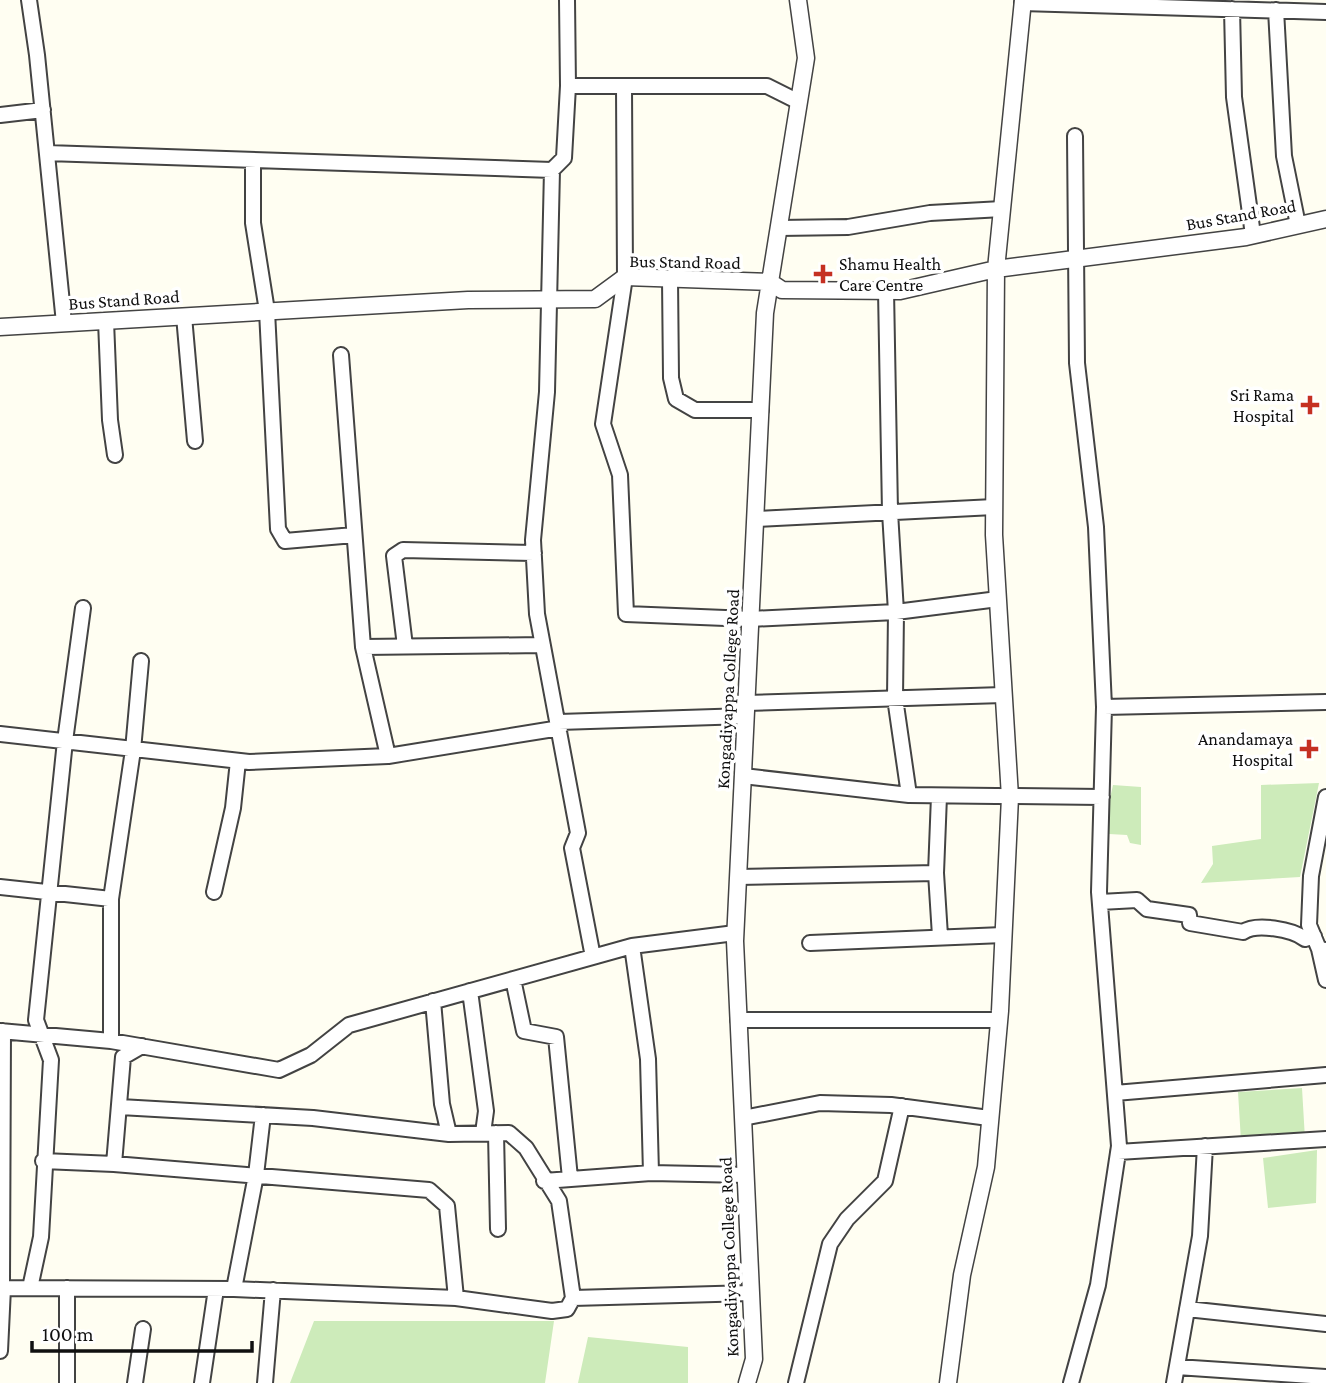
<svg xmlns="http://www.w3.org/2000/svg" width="1326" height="1383" font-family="'Crimson Pro',serif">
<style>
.green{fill:#cdebba}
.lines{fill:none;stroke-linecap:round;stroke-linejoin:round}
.minor-casing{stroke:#434343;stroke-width:18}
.tertiary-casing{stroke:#434343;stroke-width:19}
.minor{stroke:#fff;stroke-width:14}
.tertiary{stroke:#fff;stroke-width:16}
.poi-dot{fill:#c53022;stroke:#fff;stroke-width:2.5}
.labels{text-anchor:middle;stroke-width:7;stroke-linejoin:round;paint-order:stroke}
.street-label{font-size:18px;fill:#101010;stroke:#fff}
.poi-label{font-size:18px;fill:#101010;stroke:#fff;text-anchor:end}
</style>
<rect width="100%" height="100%" fill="#fffef2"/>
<!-- green -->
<path class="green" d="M 1319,783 L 1300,877 L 1201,883 L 1213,864 L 1212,846 L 1261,839 L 1261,785 Z
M 1113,785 L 1141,787 L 1141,845 L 1130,843 L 1127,835 L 1109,834 L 1108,807 Z
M 1302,1088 L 1305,1139 L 1241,1141 L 1238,1092 Z
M 1317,1150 L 1316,1203 L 1268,1208 L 1263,1158 Z
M 314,1321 L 554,1321 L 545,1383 L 290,1383 Z
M 588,1337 L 688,1347 L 688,1383 L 578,1383 Z"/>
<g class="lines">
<!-- minor casing -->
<g class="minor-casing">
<path id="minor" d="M 29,0 L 37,55 L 64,323
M 1022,3 L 1326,12
M 1232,9 L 1234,97 L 1253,235
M 1276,10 L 1284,156 L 1298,225
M 568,86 L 767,86 L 799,102
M 624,86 L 625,277 L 603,424 L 620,475 L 626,614 L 750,619 L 896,612 L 998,599
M 0,115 L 43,110
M 47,153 L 552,170 L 564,158 L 568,86 L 567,0
M 253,160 L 253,223 L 267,311 L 278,529 L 285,541 L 354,535
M 552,170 L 547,392 L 533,540 L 537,614 L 578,833 L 572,848 L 593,957
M 779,228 L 848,227 L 930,213 L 1002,209
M 670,279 L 671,378 L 676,399 L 695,410 L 761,410
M 886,290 L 890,512 L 896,612 L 895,698 L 909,795
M 184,316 L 195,441
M 106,321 L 110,420 L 115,455
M 755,519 L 994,507
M 405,646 L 394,556 L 403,550 L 534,553
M 363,647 L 543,645
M 746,703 L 1003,695
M 1104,707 L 1326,702
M 559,722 L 746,716
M 0,734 L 249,762 L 388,756 L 363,647 L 341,355
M 388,756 L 560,728
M 743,776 L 909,795 L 1102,797
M 939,796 L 936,873 L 940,936
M 1326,797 L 1311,876 L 1309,925 L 1319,949 L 1326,950
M 738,877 L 936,873
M 0,887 L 111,899
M 214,892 L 233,808 L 238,761
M 1100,902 L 1137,900 L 1147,909 L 1189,915 L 1190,923 L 1243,932 C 1256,923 1292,929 1305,939 L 1314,936
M 810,943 L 1003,935
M 632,946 L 648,1059 L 651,1173
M 1319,949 L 1326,980
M 513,979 L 524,1031 L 556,1037 L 570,1178
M 470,991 L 486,1111 L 483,1133
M 433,1001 L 442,1104 L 449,1134
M 738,1020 L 999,1020
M 0,1031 L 111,1041 L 279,1070 L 311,1055 L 349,1025 L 632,946 L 735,933
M 111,1041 L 111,899 L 133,750 L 141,661
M 1115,1093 L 1326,1075
M 120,1107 L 313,1118 L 449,1134 L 509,1133 L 526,1148 L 559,1201 L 573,1298 L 567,1309 L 552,1311 L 456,1298
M 743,1118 L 820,1103 L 891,1105 L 989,1118
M 496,1133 L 498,1229
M 1118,1152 L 1326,1139
M 114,1164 L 123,1057 L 142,1046
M 544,1181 L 651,1173 L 746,1175
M 2,1281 L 3,1031
M 0,1282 L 3,1288 L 234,1289 L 456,1298 L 447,1206 L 429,1190 L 114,1164 L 43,1161
M 30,1288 L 41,1237 L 51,1060 L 36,1020 L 65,741 L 83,608
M 67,1288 L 67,1383
M 234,1289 L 256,1175 L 263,1115
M 573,1298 L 751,1293
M 1187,1309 L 1326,1324
M 0,1351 L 3,1288
M 1177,1367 L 1326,1377
M 135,1383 L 143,1329
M 202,1383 L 216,1289
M 265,1383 L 273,1290
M 796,1383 L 830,1244 L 847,1219 L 885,1181 L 902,1106
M 1071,1383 L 1098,1285 L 1119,1146 L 1099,892 L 1104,707 L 1096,527 L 1077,363 L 1075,136
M 1174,1383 L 1200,1236 L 1205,1146"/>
</g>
<!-- tertiary casing -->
<g class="tertiary-casing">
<path id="tertiary" d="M 0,327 L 468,300 L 595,299 L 625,277 L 770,282 L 782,290 L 900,291 L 996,269 L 1246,237 L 1326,219
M 747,1383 L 754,1359 L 735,941 L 765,313 L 806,58 L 798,0
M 948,1383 L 962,1275 L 986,1167 L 1000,1011 L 1010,797 L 994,535 L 996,269 L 1023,0"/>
</g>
<!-- minor -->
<use href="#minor" class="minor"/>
<!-- tertiary -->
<use href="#tertiary" class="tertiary"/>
</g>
<!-- markers -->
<g class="poi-dot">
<path d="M819.5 263.5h7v7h7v7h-7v7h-7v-7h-7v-7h7z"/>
<path d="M1306.5 394.5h7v7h7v7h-7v7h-7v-7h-7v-7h7z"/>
<path d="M1305.5 738.5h7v7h7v7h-7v7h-7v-7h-7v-7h7z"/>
</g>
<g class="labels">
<!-- street labels -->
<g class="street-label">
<text transform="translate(1241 215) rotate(-10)" y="6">Bus Stand Road</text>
<text transform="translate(685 262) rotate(1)" y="6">Bus Stand Road</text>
<text transform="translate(124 300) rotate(-4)" y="6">Bus Stand Road</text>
<text transform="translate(728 689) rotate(-87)" y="6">Kongadiyappa College Road</text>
<text transform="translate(729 1257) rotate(-92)" y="6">Kongadiyappa College Road</text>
</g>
<!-- poi labels -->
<g class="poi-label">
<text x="839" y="270" text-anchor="start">Shamu Health<tspan x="839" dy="21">Care Centre</tspan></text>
<text x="1294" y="401">Sri Rama<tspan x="1294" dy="21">Hospital</tspan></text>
<text x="1293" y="745">Anandamaya<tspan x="1293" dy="21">Hospital</tspan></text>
</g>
</g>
<!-- scale -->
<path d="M32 1341v10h220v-10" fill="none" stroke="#101010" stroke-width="3.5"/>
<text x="42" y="1341" font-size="21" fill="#101010" stroke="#ffffff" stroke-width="5" paint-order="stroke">100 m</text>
</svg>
